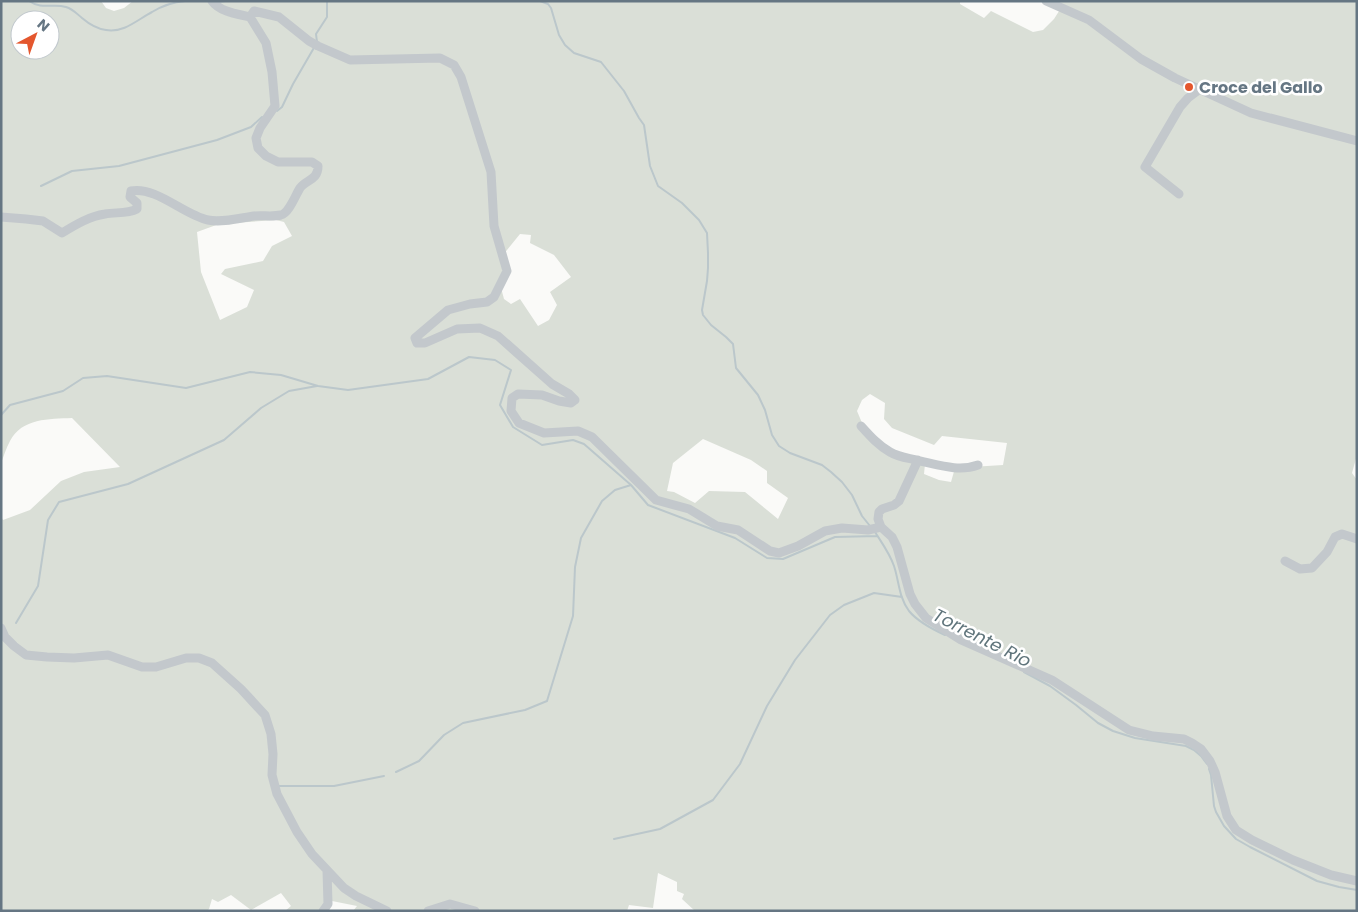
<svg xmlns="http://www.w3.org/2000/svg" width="1358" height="912" font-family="Poppins,sans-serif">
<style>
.green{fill:#dadfd7;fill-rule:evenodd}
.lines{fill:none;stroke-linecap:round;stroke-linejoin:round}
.stream{stroke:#bbc7cb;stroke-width:2}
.minor{stroke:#c3c8cc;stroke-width:9}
.poi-dot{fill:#e4572e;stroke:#fff;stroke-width:2}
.labels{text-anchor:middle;stroke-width:5;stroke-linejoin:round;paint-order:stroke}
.poi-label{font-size:16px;font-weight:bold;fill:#657683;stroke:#fff;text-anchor:start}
.water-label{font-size:18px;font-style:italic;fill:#60757c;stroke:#fff}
</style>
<rect width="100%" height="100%" fill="#fafaf8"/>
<!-- green -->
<path class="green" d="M 1,1 L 101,1 L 106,8 L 114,11 L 124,8 L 133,1 L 960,1 L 960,4 L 984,18 L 991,11 L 1033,32 L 1043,30 L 1054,19 L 1061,8 L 1047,1 L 1357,1 L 1357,455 L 1352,473 L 1357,480 L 1357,911 L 695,911 L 682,899 L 684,894 L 677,891 L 677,882 L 658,873 L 653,908 L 629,905 L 627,911 L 353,911 L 357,906 L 332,901 L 327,911 L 285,911 L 291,906 L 281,893 L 251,910 L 231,895 L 218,902 L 212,899 L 209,909 L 207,911 L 1,911 L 1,517 L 3,520 L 30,510 L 61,481 L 84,472 L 120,467 L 72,418 C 49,419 22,418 10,441 C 6,448 4,456 1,463 ZM 20,20 L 50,20 L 50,50 L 20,50 ZM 276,220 L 284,222 L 292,236 L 272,246 L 263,261 L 225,269 L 221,274 L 254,290 L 247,307 L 220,320 L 201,272 L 197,232 L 219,224 ZM 520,234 L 531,235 L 530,243 L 554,255 L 571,277 L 550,292 L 557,305 L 549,320 L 538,326 L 520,299 L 511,304 L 504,299 L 500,284 L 503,269 L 503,255 ZM 870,394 L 885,403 L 884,419 L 892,428 L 934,445 L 942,436 L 1007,443 L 1003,465 L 955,468 L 951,482 L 939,480 L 924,474 L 925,464 L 879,444 L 865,430 L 857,411 L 862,400 ZM 703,439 L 751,460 L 767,471 L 767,483 L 788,498 L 778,519 L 745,492 L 709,491 L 695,503 L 674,492 L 667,491 L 673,463 Z"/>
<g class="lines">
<!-- stream -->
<path class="stream" d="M 29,1 C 42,10 53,3 66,7 C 73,9 77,14 82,18 C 89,24 98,29 106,30 C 124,33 137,20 152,12 C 162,6 173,2 185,1
M 540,1 L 548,4 L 551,8 L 559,35 L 565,45 L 574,53 L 601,62 L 624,91 L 639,118 L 644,125 L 650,166 L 658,186 L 682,203 L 699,220 L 707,233 L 708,253 L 708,268 L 707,281 L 702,310 L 703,315 L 711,325 L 726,337 L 733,344 L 736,368 L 758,395 L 765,410 L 772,435 L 779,446 L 790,453 L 822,465 L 831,472 L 842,482 L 852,495 L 862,516 L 870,526
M 218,2 L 225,1
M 317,42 L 316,34 L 327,17 L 327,1
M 277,111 L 282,107 L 293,84 L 315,46
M 41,186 L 72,171 L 119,166 L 217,140 L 251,127 L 262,117
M 1,415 L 10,405 L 63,391 L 83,378 L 107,376 L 186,388 L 250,372 L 281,375 L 318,386 L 348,390 L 428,379 L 469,357 L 495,360 L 511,370 L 500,405 L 513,427 L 542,445 L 573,440 L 584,444 L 631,485 L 648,505 L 735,538 L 767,558 L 783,559 L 835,537 L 877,536
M 875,532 C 882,543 890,554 894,566 C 899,581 899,598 909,611 C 918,622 932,629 945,635
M 16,623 L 38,586 L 48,520 L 59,502 L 128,484 L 224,440 L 261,408 L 289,391 L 317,386
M 1024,672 L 1050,686 L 1076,705 L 1098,723 L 1113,731 L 1135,738 L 1186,746 L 1194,750 L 1201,756 L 1207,764
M 1209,769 L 1211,775 L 1214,806 L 1216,812 L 1224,826 L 1236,839 L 1250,847 L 1317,881 L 1339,887 L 1357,890
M 396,772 L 419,761 L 444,735 L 463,723 L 525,710 L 547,701 L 573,616 L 575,567 L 581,538 L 602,501 L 615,490 L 631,485
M 279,786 L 334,786 L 384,776
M 614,839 L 660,829 L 713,800 L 740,764 L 767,706 L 795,660 L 830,615 L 844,605 L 874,593 L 902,597"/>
<!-- minor -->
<path class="minor" d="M 212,1 C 220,12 238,14 250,17
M 1046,1 L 1089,20 L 1141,59 L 1175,78 L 1251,113 L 1357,141
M 250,17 L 254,11 L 279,17 L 309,41 L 318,46 L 350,60 L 440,58 L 454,65 L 461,77 L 491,172 L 494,226 L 507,271 L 494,297 L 487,302 L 470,304 L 448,310 L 415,338 L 417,343 L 425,343 L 457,329 L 480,328 L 498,336 L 552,384 L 569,394 L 575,400 L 571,403 L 559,401 L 542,395 L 518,394 L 512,398 L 511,411 L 519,423 L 544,433 L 578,431 L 592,437 L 656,500 L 689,509 L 717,526 L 738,530 L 770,551 L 779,553 L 798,546 L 825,531 L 842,528 L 868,530 L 881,527
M 1179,194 L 1145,167 L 1180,107 L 1188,98 L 1200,89
M 1,217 L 26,219 L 43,221 L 62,233 C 75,225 90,216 105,214 C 116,212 127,214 137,209 L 137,203 L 130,197 L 131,191 C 156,186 184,215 208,220 C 222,223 240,218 254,216 C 262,215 272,217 281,215 C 289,213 295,196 300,188 C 306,179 318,181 318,166 L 312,162 L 278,162 L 266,156 L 258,148 L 256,138 L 260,128 L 275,106 L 272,72 L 266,43 L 250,17
M 861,426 C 870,436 878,445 890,452 C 900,458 910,458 920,461 C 939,465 959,472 978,465
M 918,460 L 899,501 L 894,505 L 882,509 L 879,512 L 878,519 L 881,527 L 892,537 L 897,547 L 910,594 L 915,604 L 926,618 L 961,640 L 1052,680 L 1129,730 L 1153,736 L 1184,739 L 1192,743 L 1201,749 L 1210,761 L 1215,772 L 1227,816 L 1236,830 L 1252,840 L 1293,860 L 1331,875 L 1357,881
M 1285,561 L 1300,569 L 1312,568 L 1327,552 L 1335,537 L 1342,534 L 1357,539
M 1,628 L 5,637 L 14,646 L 26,655 L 47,657 L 74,658 L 108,655 L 142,667 L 156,667 L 186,658 L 199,658 L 212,663 L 241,689 L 265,715 L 271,734 L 273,754 L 272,775 L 277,794 L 297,832 L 312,854 L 344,888 L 356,896 L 387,911
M 323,911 L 328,904 L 327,870
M 428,911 L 450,904 L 475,911"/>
</g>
<!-- markers -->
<circle class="poi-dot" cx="1189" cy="87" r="5"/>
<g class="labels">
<!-- poi labels -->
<g class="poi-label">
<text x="1199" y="93">Croce del Gallo</text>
</g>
<!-- water labels -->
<g class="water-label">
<text transform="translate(982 638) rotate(27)" y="6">Torrente Rio</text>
</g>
</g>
<!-- border -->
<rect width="1358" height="912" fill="none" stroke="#657683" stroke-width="5"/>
<!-- north arrow -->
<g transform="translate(35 35) rotate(41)"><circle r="24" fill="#ffffff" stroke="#c1c8cd"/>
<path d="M0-4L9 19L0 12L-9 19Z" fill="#e4572e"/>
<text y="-8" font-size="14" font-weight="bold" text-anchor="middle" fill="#657683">N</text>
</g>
</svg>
